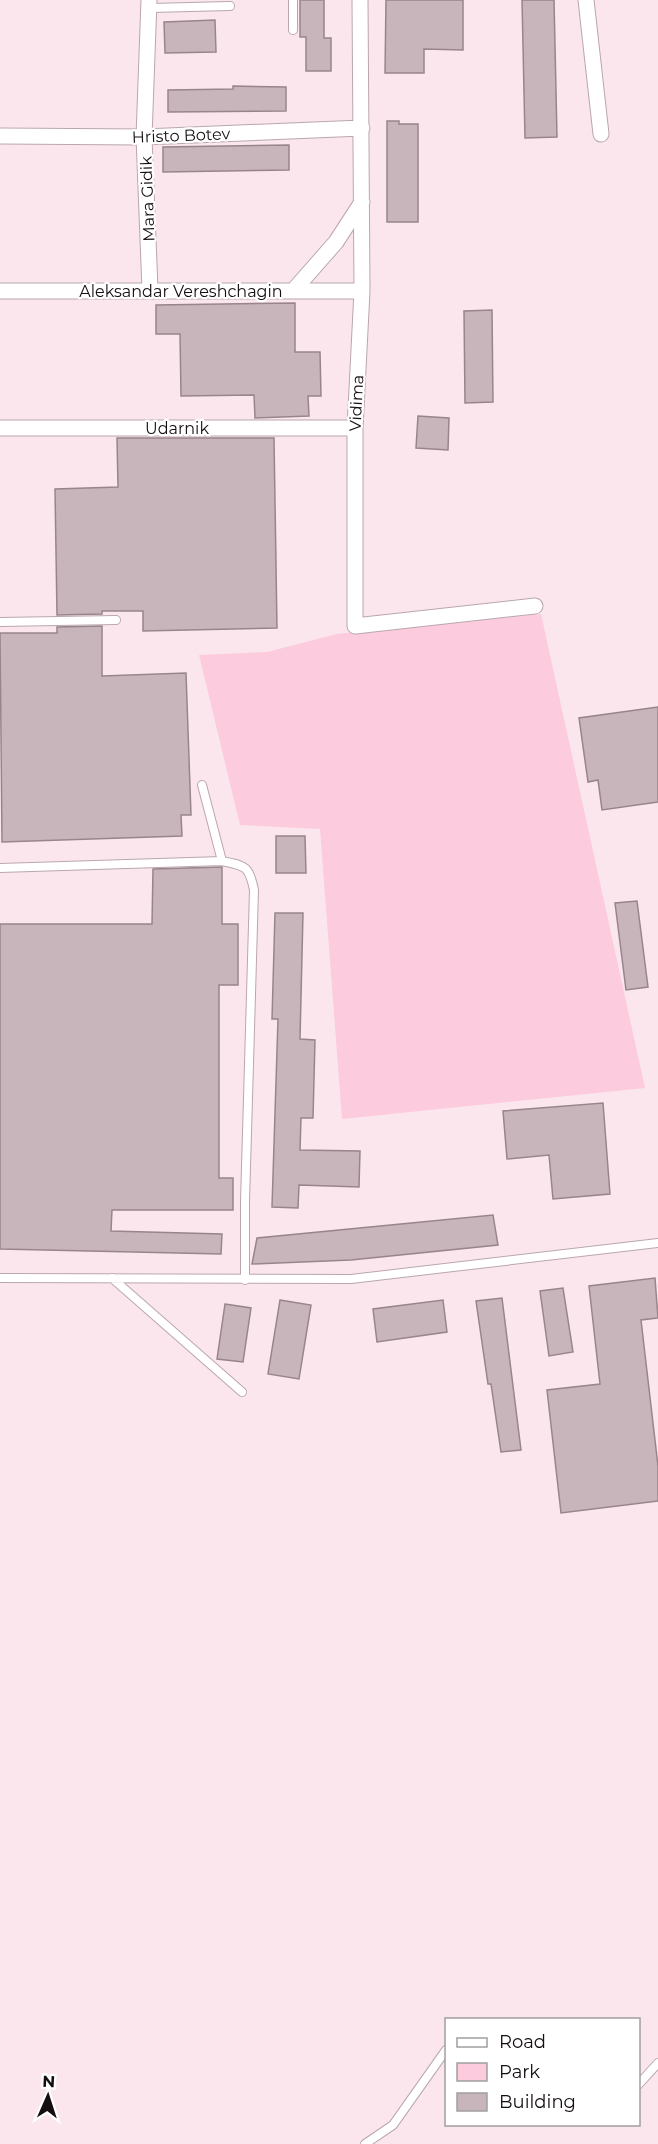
<svg xmlns="http://www.w3.org/2000/svg" width="658" height="2144" font-family="Montserrat,sans-serif">
<style>
.green{fill:#fccbdd}
.building{fill:#c8b4bb;stroke:#98858c;stroke-width:1.5}
.lines{fill:none;stroke-linecap:round;stroke-linejoin:round}
.service-casing{stroke:#baa7ae;stroke-width:10}
.minor-casing{stroke:#baa7ae;stroke-width:17}
.service{stroke:#fff;stroke-width:8}
.minor{stroke:#fff;stroke-width:15}
.labels{text-anchor:middle;stroke-width:4.5;stroke-linejoin:round;paint-order:stroke}
.street-label{font-size:16px;fill:#140e10;stroke:#fff}
</style>
<rect width="100%" height="100%" fill="#fbe6ed"/>
<!-- green -->
<path class="green" d="M 541,614 L 645,1088 L 342,1119 L 320,829 L 240,825 L 199,655 L 267,652 L 337,634 Z"/>
<!-- building -->
<path class="building" d="M 300,0 L 324,0 L 324,38 L 331,38 L 331,71 L 306,71 L 306,37 L 300,37 Z
M 386,0 L 463,0 L 463,50 L 424,49 L 424,73 L 385,73 Z
M 522,0 L 554,0 L 557,137 L 525,138 Z
M 215,20 L 216,52 L 165,53 L 164,22 Z
M 233,86 L 286,87 L 286,111 L 168,112 L 168,90 L 233,89 Z
M 387,121 L 399,121 L 399,124 L 418,124 L 418,222 L 387,222 Z
M 289,145 L 289,170 L 163,172 L 163,147 Z
M 295,303 L 295,352 L 320,352 L 321,396 L 308,396 L 309,416 L 255,418 L 254,395 L 181,396 L 180,334 L 156,334 L 156,305 Z
M 492,310 L 493,402 L 465,403 L 464,311 Z
M 418,416 L 449,418 L 448,450 L 416,448 Z
M 117,438 L 274,438 L 277,628 L 143,631 L 143,611 L 102,611 L 102,614 L 57,615 L 55,489 L 118,487 Z
M 102,626 L 102,676 L 186,673 L 191,815 L 181,815 L 182,836 L 2,842 L 0,633 L 57,633 L 57,627 Z
M 658,707 L 658,802 L 602,810 L 598,780 L 588,782 L 579,718 Z
M 276,836 L 305,836 L 306,873 L 276,873 Z
M 222,867 L 222,924 L 238,924 L 238,985 L 219,985 L 219,1178 L 233,1178 L 233,1210 L 112,1210 L 111,1231 L 222,1234 L 221,1254 L 0,1249 L 0,924 L 152,924 L 153,869 Z
M 637,901 L 648,987 L 626,990 L 615,903 Z
M 275,913 L 303,913 L 300,1039 L 315,1040 L 313,1118 L 301,1118 L 300,1150 L 360,1151 L 359,1187 L 299,1185 L 298,1208 L 272,1207 L 278,1019 L 272,1019 Z
M 603,1103 L 610,1194 L 553,1199 L 549,1155 L 507,1159 L 503,1111 Z
M 493,1215 L 498,1245 L 351,1260 L 252,1264 L 257,1238 Z
M 655,1278 L 658,1318 L 641,1320 L 658,1466 L 658,1501 L 561,1513 L 547,1390 L 600,1384 L 589,1286 Z
M 563,1288 L 573,1352 L 549,1356 L 540,1291 Z
M 502,1298 L 521,1450 L 501,1452 L 491,1384 L 488,1384 L 476,1301 Z
M 280,1300 L 311,1305 L 299,1379 L 268,1374 Z
M 443,1300 L 447,1332 L 377,1342 L 373,1309 Z
M 225,1304 L 251,1308 L 243,1362 L 217,1359 Z"/>
<g class="lines">
<!-- service casing -->
<g class="service-casing">
<path id="service" d="M 293,0 L 293,30
M 150,8 L 230,6
M 0,622 L 116,620
M 202,785 L 222,861
M 0,868 L 222,861 C 245,866 249,865 254,890 L 245,1202 L 245,1280
M 0,1278 L 351,1279 L 658,1243
M 112,1278 L 242,1392
M 638,2085 L 658,2063
M 365,2144 L 393,2125 L 446,2050"/>
</g>
<!-- minor casing -->
<g class="minor-casing">
<path id="minor" d="M 149,0 L 144,137 L 150,290
M 360,0 L 362,291 L 355,428 L 355,626 L 535,606
M 586,0 L 601,134
M 0,136 L 144,137 L 362,128
M 0,291 L 362,291
M 293,291 L 336,242 L 362,202
M 0,428 L 355,428"/>
</g>
<!-- service -->
<use href="#service" class="service"/>
<!-- minor -->
<use href="#minor" class="minor"/>
</g>
<g class="labels">
<!-- street labels -->
<g class="street-label">
<text transform="translate(181 135) rotate(-2)" y="6">Hristo Botev</text>
<text transform="translate(147 199) rotate(-92)" y="6">Mara Gidik</text>
<text x="181" y="297">Aleksandar Vereshchagin</text>
<text transform="translate(356 403) rotate(-87)" y="6">Vidima</text>
<text x="177" y="434">Udarnik</text>
</g>
</g>
<!-- legend -->
<rect x="445" y="2018" width="195" height="108" fill="#ffffff" stroke="#a19f9f" stroke-width="1.5"/>
<rect x="457" y="2038" width="30" height="9" fill="#ffffff" stroke="#a19f9f" stroke-width="1.5"/>
<text x="499" y="2048" font-size="18" fill="#140e10">Road</text>
<rect x="457" y="2063" width="30" height="18" fill="#fccbdd" stroke="#a19f9f" stroke-width="1.5"/>
<text x="499" y="2078" font-size="18" fill="#140e10">Park</text>
<rect x="457" y="2093" width="30" height="18" fill="#c8b4bb" stroke="#a19f9f" stroke-width="1.5"/>
<text x="499" y="2108" font-size="18" fill="#140e10">Building</text>
<!-- north arrow -->
<g transform="translate(48 2096) rotate(3)" stroke="#ffffff" stroke-width="4.5" paint-order="stroke">
<path d="M0-4.5L10 22L0 15L-10 22Z" fill="#140e10"/>
<text y="-9" font-size="16" font-weight="bold" text-anchor="middle" fill="#140e10">N</text>
</g>
</svg>
